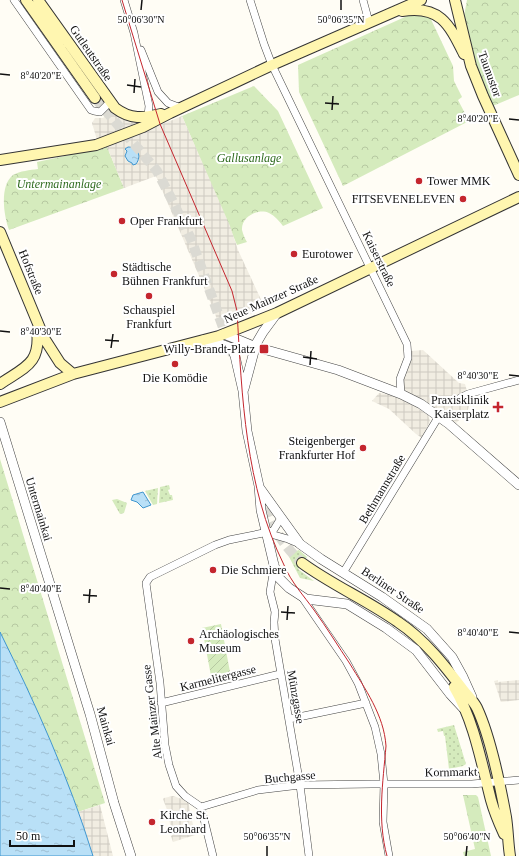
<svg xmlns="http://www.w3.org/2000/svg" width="519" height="856" font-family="Georgia,serif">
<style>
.grass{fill:url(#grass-dots)}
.park{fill:url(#park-crowns)}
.garden{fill:url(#garden-furrows)}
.plaza{fill:url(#plaza-grid)}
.water{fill:url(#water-ripples);stroke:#3f96cf}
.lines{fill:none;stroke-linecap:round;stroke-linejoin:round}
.secondary-tunnel{stroke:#dbdad3;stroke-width:10;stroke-dasharray:10 5;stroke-linecap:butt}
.minor-casing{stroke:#444;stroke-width:8}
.tertiary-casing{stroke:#444;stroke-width:10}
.secondary-casing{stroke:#333;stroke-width:12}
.minor{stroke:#fff;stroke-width:7}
.tertiary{stroke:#fff;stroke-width:9}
.secondary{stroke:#fff6b0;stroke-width:10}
.tram{stroke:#c4262e;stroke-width:1}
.ticks{fill:none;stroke:#111;stroke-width:1.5}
.poi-dot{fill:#c4262e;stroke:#fff;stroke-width:1.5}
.labels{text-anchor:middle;stroke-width:4;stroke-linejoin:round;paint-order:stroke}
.street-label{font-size:12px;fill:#111;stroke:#fff}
.park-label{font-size:12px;font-style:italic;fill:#2f6b1f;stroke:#fff}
.poi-label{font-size:12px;fill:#111;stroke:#fff;text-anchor:start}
.ticks-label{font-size:10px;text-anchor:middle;fill:#111;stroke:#fff;stroke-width:4;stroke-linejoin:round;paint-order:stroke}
</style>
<defs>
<pattern id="grass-dots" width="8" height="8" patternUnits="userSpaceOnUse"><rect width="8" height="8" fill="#d5ebbd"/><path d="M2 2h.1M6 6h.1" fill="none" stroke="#b6c8a1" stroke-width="1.8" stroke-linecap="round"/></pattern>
<pattern id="park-crowns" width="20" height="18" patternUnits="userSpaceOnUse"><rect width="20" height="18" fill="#d5ebbd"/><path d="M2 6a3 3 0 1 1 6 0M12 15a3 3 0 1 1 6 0" fill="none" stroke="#b6c8a1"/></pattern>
<pattern id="garden-furrows" width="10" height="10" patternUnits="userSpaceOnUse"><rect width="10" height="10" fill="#d5ebbd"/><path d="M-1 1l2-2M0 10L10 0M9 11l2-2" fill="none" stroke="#b6c8a1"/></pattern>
<pattern id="plaza-grid" width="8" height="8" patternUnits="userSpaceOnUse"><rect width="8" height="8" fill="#f1ede2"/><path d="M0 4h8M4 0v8" fill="none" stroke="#cecac1"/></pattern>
<pattern id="water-ripples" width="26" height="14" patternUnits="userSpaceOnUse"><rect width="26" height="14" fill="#b9e0f7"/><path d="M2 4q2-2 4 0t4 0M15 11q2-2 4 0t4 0" fill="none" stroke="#9ebfd3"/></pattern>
</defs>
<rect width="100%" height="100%" fill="#fffdf5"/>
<!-- grass -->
<path class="grass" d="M 169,485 L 170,489 L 168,490 L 170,495 L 172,495 L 173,500 L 159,503 L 160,487 Z
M 158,488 L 157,504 L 153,505 L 145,491 Z
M 117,499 L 127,503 L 124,513 L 120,514 L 112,500 Z
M 293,547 L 296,551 L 299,550 L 307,557 L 298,569 L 314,581 L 300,578 L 285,549 Z
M 454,725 L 466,764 L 463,766 L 449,769 L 445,736 L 444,736 L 443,731 L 438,732 L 437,729 Z"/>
<!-- park -->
<path class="park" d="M 467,0 L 519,0 L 519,95 L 488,108 L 462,27 Z
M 416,12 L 428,13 L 453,66 L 454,81 L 462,97 L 458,100 L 469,121 L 343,186 L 299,92 L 298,65 Z
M 254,86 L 278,111 L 323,208 L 283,226 C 279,221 275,216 269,213 C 258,208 241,217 242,230 C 243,234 245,239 247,242 L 237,245 L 182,116 Z
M 107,147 L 124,188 L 9,230 C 3,213 0,185 13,175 C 20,171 30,170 38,169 L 37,162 Z
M 0,459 L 105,803 L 78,812 L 57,757 L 0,635 Z
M 463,795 L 476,795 L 478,797 L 491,856 L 464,856 L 463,852 L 475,849 Z"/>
<!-- garden -->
<path class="garden" d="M 221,624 L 230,672 L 211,676 L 202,628 Z"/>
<!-- plaza -->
<path class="plaza" d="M 112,110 L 127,120 L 139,122 L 97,140 L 92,123 L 95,118 L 103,118 Z
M 182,116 L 230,226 L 238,250 L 264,306 L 251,314 L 218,325 L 215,313 L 156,176 L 124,188 L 107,147 Z
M 423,350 L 459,383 L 465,384 L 470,402 L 467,413 L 456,423 L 423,400 L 403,392 L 401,385 L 411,351 Z
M 379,393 L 392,395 L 416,407 L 428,415 L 430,421 L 422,438 L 416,434 L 389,409 L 372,401 Z
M 498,680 L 498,682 L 519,680 L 519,700 L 501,702 L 494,681 Z
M 173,796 L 188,801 L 195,835 L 173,842 L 171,836 L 173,835 L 175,831 L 171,828 L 168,815 L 169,815 L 163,799 L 164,798 Z
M 100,805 L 113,856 L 93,856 L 78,812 Z"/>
<!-- water -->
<path class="water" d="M 128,147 C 138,147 142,156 136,164 L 133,165 L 132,163 L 128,161 L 125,156 L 127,151 L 125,149 Z
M 143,492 L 151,505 L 143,508 L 137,502 L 131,500 L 133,495 Z
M 0,632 C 36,705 69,778 93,856 L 0,856 Z"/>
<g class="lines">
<!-- secondary-tunnel -->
<path class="secondary-tunnel" d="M 95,98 L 157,171 L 171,198 L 191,239 L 233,355
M 262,493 C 268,522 281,543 302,563"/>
<!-- minor casing -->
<g class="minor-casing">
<path id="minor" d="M 14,0 L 91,110 L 94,111 L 100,112 L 110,102
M 124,0 L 134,33 L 149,106 L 148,116 L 147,120
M 250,0 L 264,44 L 272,65 L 407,344 L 408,358 L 400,379 L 401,394
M 363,0 L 369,22
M 141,50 L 158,92 L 168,103 L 181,108
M 460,398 L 468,394 L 519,380
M 267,533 L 288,539 L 300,544
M 274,568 L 270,592 L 275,612 L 274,622 L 275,639 L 300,785 L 309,856
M 343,573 L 439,416
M 302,597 L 346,661 L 358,683 L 375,727 L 381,754 L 384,784 L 383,822 L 389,856
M 161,703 L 280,674
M 289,719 L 366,703
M 201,807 L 258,790 L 300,785 L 372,784 L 472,784 L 519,780
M 213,856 L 201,807 L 185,796 L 176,786 L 169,765 L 165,745 L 160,683 L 146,583 L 150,577 L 215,545 L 229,540 L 273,531 L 281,518"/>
</g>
<!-- tertiary casing -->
<g class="tertiary-casing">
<path id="tertiary" d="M 224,334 L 256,347 L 338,370 L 401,394 L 421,404 L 449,424 L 519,485
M 203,340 L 218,343 L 229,347 L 232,349 L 235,356 L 243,391 L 247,431 L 259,486 L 261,510 L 274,565 L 278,577 L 289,588 L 306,599 L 347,604 L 386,628 L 416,650 L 450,694 L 463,708
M 244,389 L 256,344 L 263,332 L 277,313
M 0,422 L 90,714 L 114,803 L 131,856
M 259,487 L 300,544 L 321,559 L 382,597 L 427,629 L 452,657 L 463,677 L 472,697"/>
</g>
<!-- secondary casing -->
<g class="secondary-casing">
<path id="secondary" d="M 26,0 L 95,98
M 38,0 L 115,108 C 131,120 143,118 161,114
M 455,0 L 471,66 L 483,96 L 519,175
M 402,11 C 440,5 449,24 464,54
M 0,160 L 96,145 L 143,127 L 170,113 L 272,65 L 421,0
M 0,232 L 44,338 L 60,363 L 73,374
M 0,384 C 25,367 41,364 37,330
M 0,402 L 73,374 L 219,336 L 277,313 L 519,197
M 302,563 C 332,585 367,600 398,622 C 425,640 445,666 464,691 C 469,697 474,702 477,708 C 491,738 500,784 506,817 C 508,830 508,843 510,856
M 454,687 C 474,721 481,761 491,800 C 494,811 499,823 504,834"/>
</g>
<!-- minor -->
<use href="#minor" class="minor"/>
<!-- tertiary -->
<use href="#tertiary" class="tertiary"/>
<!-- secondary -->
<use href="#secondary" class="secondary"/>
<!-- tram -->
<path class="tram" d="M 122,0 L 160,124 L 232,291 L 237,311 C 242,397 245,486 284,565 C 291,582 304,596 314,610 C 327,628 338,646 350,664 C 365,689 384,715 386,746 C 383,782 377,820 387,856"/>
</g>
<!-- ticks -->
<path class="ticks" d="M 141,10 L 142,0M 341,10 L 341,0M 0,74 L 10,75M 127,85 L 141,87M 134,93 L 135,79M 325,103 L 339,104M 332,110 L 333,96M 509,119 L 519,120M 0,331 L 10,332M 105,340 L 119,341M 111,348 L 113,334M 303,357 L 317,359M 310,365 L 311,351M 509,375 L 519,376M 0,588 L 10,589M 83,595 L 97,596M 89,603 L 90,589M 281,612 L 295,613M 287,620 L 288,606M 509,632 L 519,633M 267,856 L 267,846M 466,856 L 467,846"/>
<!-- markers -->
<g class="poi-dot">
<circle cx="419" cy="181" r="4"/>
<circle cx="463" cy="199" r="4"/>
<circle cx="122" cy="221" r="4"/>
<circle cx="294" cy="254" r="4"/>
<circle cx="114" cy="274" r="4"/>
<circle cx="149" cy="296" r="4"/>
<rect x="259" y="344" width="10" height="10" rx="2"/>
<circle cx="175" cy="364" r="4"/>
<path d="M496 401h4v4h4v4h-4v4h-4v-4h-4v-4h4z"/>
<circle cx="363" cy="448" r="4"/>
<circle cx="213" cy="570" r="4"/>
<circle cx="191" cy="641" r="4"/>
<circle cx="152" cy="822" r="4"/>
</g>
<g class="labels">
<!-- street labels -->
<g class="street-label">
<text transform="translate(91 53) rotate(55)" y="4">Gutleutstraße</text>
<text transform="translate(490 74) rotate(70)" y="4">Taunustor</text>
<text transform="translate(379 259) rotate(64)" y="4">Kaiserstraße</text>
<text transform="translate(31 272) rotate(68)" y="4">Hofstraße</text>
<text transform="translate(271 299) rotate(-24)" y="4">Neue Mainzer Straße</text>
<text transform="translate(382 489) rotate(-59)" y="4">Bethmannstraße</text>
<text transform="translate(39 509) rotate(73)" y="4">Untermainkai</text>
<text transform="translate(393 590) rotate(34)" y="4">Berliner Straße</text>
<text transform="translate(218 678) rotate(-14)" y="4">Karmelitergasse</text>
<text transform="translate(296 697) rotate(80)" y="4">Münzgasse</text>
<text transform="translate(152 712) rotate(-97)" y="4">Alte Mainzer Gasse</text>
<text transform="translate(106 726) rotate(74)" y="4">Mainkai</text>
<text transform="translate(451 772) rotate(-1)" y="4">Kornmarkt</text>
<text transform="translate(290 777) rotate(-5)" y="4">Buchgasse</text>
</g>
<!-- park labels -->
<g class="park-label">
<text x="249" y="162">Gallusanlage</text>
<text x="59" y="188">Untermainanlage</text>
</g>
<!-- poi labels -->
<g class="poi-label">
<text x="427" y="185">Tower MMK</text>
<text x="455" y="203" text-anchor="end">FITSEVENELEVEN</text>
<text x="130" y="225">Oper Frankfurt</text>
<text x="302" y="258">Eurotower</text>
<text x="122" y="271">Städtische<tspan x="122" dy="14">Bühnen Frankfurt</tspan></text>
<text x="149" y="314" text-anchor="middle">Schauspiel<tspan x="149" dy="14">Frankfurt</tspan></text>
<text x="255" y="353" text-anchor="end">Willy-Brandt-Platz</text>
<text x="175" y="382" text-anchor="middle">Die Komödie</text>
<text x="489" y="404" text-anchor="end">Praxisklinik<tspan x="489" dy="14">Kaiserplatz</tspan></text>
<text x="355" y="445" text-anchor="end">Steigenberger<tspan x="355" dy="14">Frankfurter Hof</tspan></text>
<text x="221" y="574">Die Schmiere</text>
<text x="199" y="638">Archäologisches<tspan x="199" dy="14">Museum</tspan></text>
<text x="160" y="819">Kirche St.<tspan x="160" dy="14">Leonhard</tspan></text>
</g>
</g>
<g class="ticks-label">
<text x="141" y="23">50°06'30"N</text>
<text x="341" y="23">50°06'35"N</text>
<text x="41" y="79">8°40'20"E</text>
<text x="478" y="122">8°40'20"E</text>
<text x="41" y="335">8°40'30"E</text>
<text x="478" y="379">8°40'30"E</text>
<text x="41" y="592">8°40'40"E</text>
<text x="478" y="636">8°40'40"E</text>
<text x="267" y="840">50°06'35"N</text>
<text x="467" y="840">50°06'40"N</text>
</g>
<!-- scale -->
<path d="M10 840v6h64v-6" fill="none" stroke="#111111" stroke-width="2"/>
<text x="16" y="840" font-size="12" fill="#111111" stroke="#ffffff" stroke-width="3" paint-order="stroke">50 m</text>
</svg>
